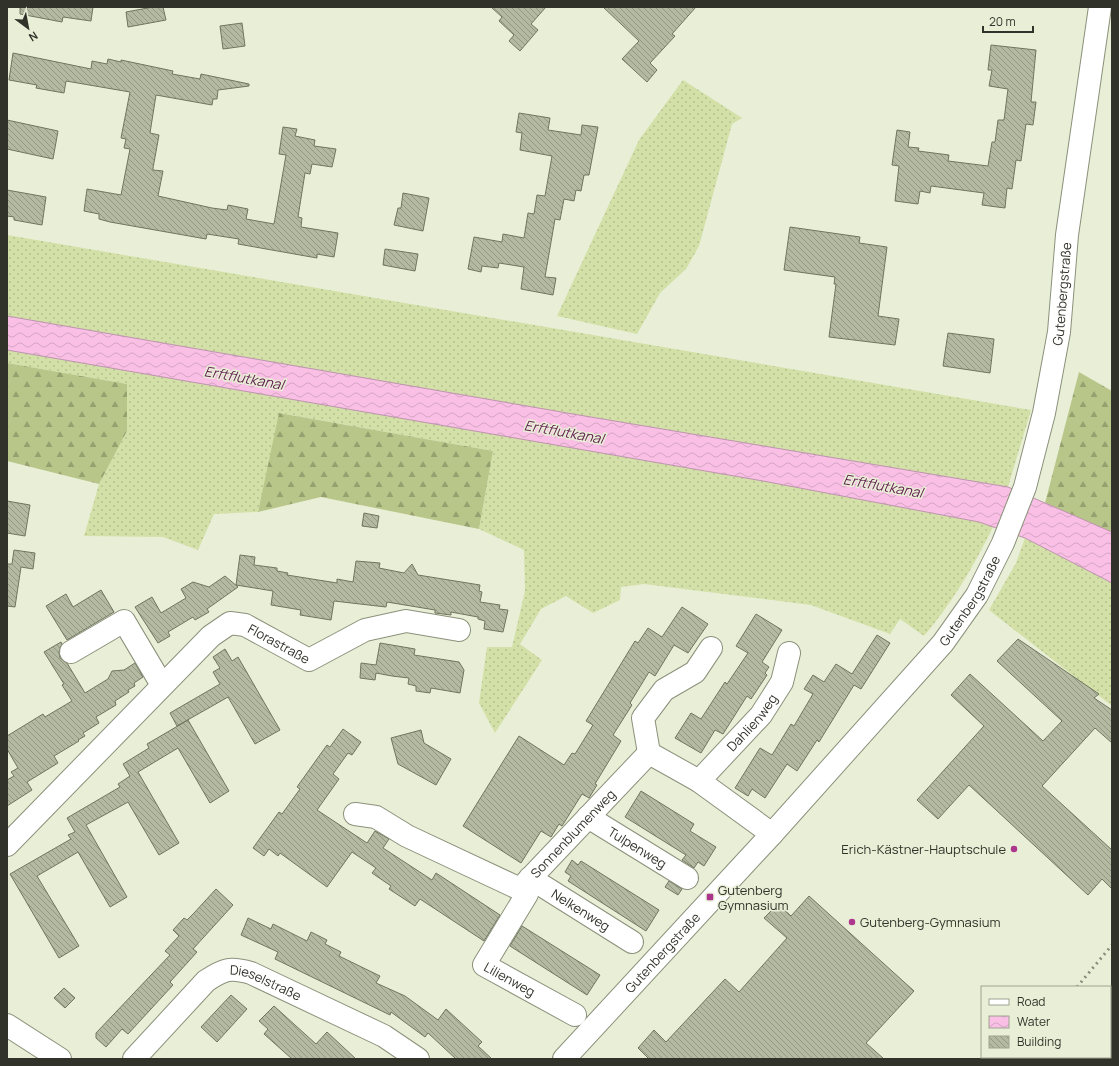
<svg xmlns="http://www.w3.org/2000/svg" width="1119" height="1066" font-family="Manrope,sans-serif">
<style>
.grass{fill:url(#grass-dots)}
.forest{fill:url(#forest-firs)}
.water{fill:url(#water-waves);stroke:#bd95ac}
.building{fill:url(#building-back-hatch);stroke:#6f755f}
.lines{fill:none;stroke-linecap:round;stroke-linejoin:round}
.minor-casing{stroke:#8b917b;stroke-width:24}
.minor{stroke:#fff;stroke-width:22}
.rail{stroke:#898d7d;stroke-width:3;stroke-dasharray:2 4;stroke-linecap:butt}
.poi-dot{fill:#ad368d;stroke:#e9efd7;stroke-width:1.5}
.labels{text-anchor:middle;stroke-width:3;stroke-linejoin:round;paint-order:stroke}
.street-label{font-size:13px;fill:#31332a;stroke:#e9efd7}
.poi-label{font-size:13px;fill:#31332a;stroke:#e9efd7;text-anchor:start}
.water-label{font-size:14px;font-style:italic;fill:#601e4e;stroke:#e9efd7}
</style>
<defs>
<pattern id="grass-dots" width="8" height="8" patternUnits="userSpaceOnUse"><rect width="8" height="8" fill="#d3e0a7"/><path d="M2 2h.1M6 6h.1" fill="none" stroke="#b6c190" stroke-width="1.8" stroke-linecap="round"/></pattern>
<pattern id="forest-firs" width="22" height="20" patternUnits="userSpaceOnUse"><rect width="22" height="20" fill="#b8c689"/><path d="M5 1l3.5 6h-7zM16 11l3.5 6h-7z" fill="#96a170"/></pattern>
<pattern id="water-waves" width="16" height="10" patternUnits="userSpaceOnUse"><rect width="16" height="10" fill="#f9bfe4"/><path d="M0 5q4-4 8 0t8 0" fill="none" stroke="#d6a5c4"/></pattern>
<pattern id="building-back-hatch" width="6" height="6" patternUnits="userSpaceOnUse"><rect width="6" height="6" fill="#b4baa2"/><path d="M-1 5l2 2M0 0l6 6M5-1l2 2" fill="none" stroke="#939884"/></pattern>
</defs>
<rect width="100%" height="100%" fill="#e9efd7"/>
<!-- grass -->
<path class="grass" d="M 683,80 L 742,118 L 732,124 L 699,246 L 686,269 L 660,293 L 637,334 L 557,316 L 639,140 Z
M 7,235 L 1031,410 L 1008,487 L 573,414 L 7,316 Z
M 7,350 L 763,481 L 979,522 L 993,527 C 974,566 952,603 924,636 L 900,619 L 890,634 L 811,605 L 644,584 L 621,587 L 620,600 L 593,613 L 566,596 L 541,609 L 520,644 L 542,660 L 495,733 L 479,703 L 487,647 L 512,647 L 525,591 L 524,550 L 479,529 L 493,451 L 280,413 L 258,512 L 214,514 L 198,550 L 163,537 L 84,536 L 99,484 L 127,431 L 127,384 L 7,363 Z
M 1025,538 L 1112,583 L 1112,706 L 989,610 L 1016,563 Z"/>
<!-- forest -->
<path class="forest" d="M 7,363 L 127,384 L 127,431 L 99,484 L 7,461 Z
M 1079,372 L 1112,391 L 1112,532 L 1045,503 Z
M 279,413 L 493,451 L 479,529 L 321,497 L 258,512 Z"/>
<!-- water -->
<path class="water" d="M 7,316 L 573,414 L 1008,487 L 1112,532 L 1112,583 L 1025,538 L 979,522 L 763,481 L 7,350 Z"/>
<!-- building -->
<path class="building" d="M 20,7 L 93,7 L 91,21 L 63,17 L 62,22 L 20,14 Z
M 153,7 L 163,7 L 166,20 L 128,27 L 126,12 Z
M 491,7 L 546,7 L 531,24 L 538,30 L 520,51 L 509,41 L 514,35 L 499,21 L 502,17 Z
M 603,7 L 696,7 L 672,34 L 675,36 L 650,63 L 657,70 L 647,82 L 622,59 L 639,41 Z
M 242,23 L 245,46 L 223,49 L 220,26 Z
M 991,45 L 1036,50 L 1031,102 L 1036,102 L 1033,125 L 1026,124 L 1021,161 L 1016,160 L 1012,189 L 1007,188 L 1005,208 L 982,205 L 984,193 L 931,186 L 930,193 L 920,191 L 918,204 L 895,201 L 899,166 L 892,165 L 897,130 L 910,132 L 908,147 L 919,148 L 918,151 L 949,155 L 948,161 L 988,166 L 992,142 L 995,142 L 998,120 L 1004,120 L 1008,89 L 989,86 L 992,70 L 988,70 Z
M 13,53 L 91,69 L 92,61 L 107,64 L 108,59 L 121,62 L 121,60 L 173,71 L 172,74 L 200,79 L 201,74 L 249,84 L 249,86 L 218,90 L 217,99 L 213,99 L 212,105 L 156,95 L 150,133 L 159,135 L 153,168 L 153,170 L 163,171 L 158,196 L 212,208 L 227,210 L 228,205 L 248,209 L 246,219 L 274,224 L 286,155 L 279,154 L 283,127 L 297,129 L 295,136 L 315,140 L 314,146 L 336,149 L 332,167 L 312,164 L 310,174 L 305,173 L 298,217 L 302,218 L 301,227 L 338,233 L 334,257 L 317,254 L 317,258 L 238,244 L 239,239 L 207,234 L 206,239 L 110,222 L 99,219 L 99,214 L 84,211 L 87,189 L 121,195 L 130,149 L 124,148 L 126,139 L 121,138 L 130,92 L 66,81 L 64,93 L 36,88 L 37,85 L 9,80 Z
M 519,113 L 550,118 L 548,130 L 581,135 L 582,125 L 598,127 L 589,175 L 584,175 L 581,191 L 576,190 L 574,201 L 564,199 L 560,220 L 555,219 L 545,277 L 556,278 L 553,295 L 521,289 L 524,267 L 499,263 L 498,268 L 482,266 L 481,272 L 468,269 L 474,237 L 502,242 L 503,234 L 524,238 L 528,213 L 534,214 L 537,195 L 545,196 L 552,156 L 520,150 L 522,133 L 516,132 Z
M 7,120 L 58,131 L 53,159 L 7,149 Z
M 7,190 L 46,197 L 42,225 L 14,220 L 14,217 L 7,216 Z
M 403,193 L 429,198 L 423,231 L 394,225 L 398,208 L 401,208 Z
M 790,227 L 860,237 L 859,243 L 887,247 L 878,316 L 899,319 L 895,345 L 829,337 L 836,284 L 834,284 L 835,277 L 784,270 Z
M 385,249 L 418,254 L 415,271 L 383,265 Z
M 948,333 L 994,339 L 990,373 L 943,366 Z
M 7,501 L 30,505 L 25,536 L 7,533 Z
M 364,513 L 379,516 L 377,528 L 362,526 Z
M 14,550 L 35,553 L 33,569 L 21,567 L 15,607 L 7,606 L 7,564 L 12,564 Z
M 240,555 L 255,557 L 254,565 L 277,568 L 277,571 L 288,573 L 287,575 L 337,583 L 337,579 L 353,582 L 356,561 L 380,563 L 379,568 L 404,573 L 412,564 L 418,575 L 480,585 L 479,591 L 482,592 L 480,602 L 500,605 L 499,609 L 508,610 L 503,632 L 484,629 L 485,621 L 478,619 L 478,617 L 451,612 L 451,615 L 435,613 L 435,610 L 387,602 L 386,607 L 334,601 L 331,620 L 300,615 L 301,610 L 271,605 L 273,591 L 236,585 Z
M 225,576 L 238,587 L 207,609 L 209,612 L 195,620 L 193,617 L 168,632 L 170,636 L 158,643 L 135,607 L 152,597 L 161,613 L 186,598 L 181,589 L 193,582 L 209,587 Z
M 101,590 L 114,612 L 67,640 L 46,606 L 66,594 L 73,607 Z
M 682,607 L 708,624 L 688,653 L 674,645 L 655,676 L 649,672 L 630,703 L 632,705 L 613,735 L 621,741 L 595,784 L 597,785 L 589,798 L 582,794 L 562,826 L 559,824 L 551,837 L 541,831 L 521,863 L 463,826 L 519,736 L 564,765 L 572,753 L 575,754 L 593,725 L 586,721 L 635,641 L 638,643 L 648,628 L 662,637 Z
M 756,614 L 782,630 L 762,662 L 769,667 L 765,673 L 767,675 L 751,699 L 747,696 L 723,734 L 715,730 L 701,753 L 675,738 L 691,713 L 701,719 L 725,682 L 727,684 L 748,653 L 736,646 Z
M 877,635 L 890,643 L 861,689 L 854,685 L 819,742 L 817,740 L 797,771 L 787,764 L 765,798 L 752,789 L 748,796 L 735,788 L 760,748 L 772,755 L 791,724 L 794,726 L 813,694 L 804,689 L 813,675 L 824,682 L 836,664 L 852,674 Z
M 1018,639 L 1099,694 L 1094,698 L 1112,710 L 1112,743 L 1095,728 L 1042,786 L 1112,850 L 1112,889 L 1102,879 L 1088,895 L 969,785 L 938,819 L 917,800 L 984,726 L 951,695 L 970,674 L 1043,741 L 1062,721 L 997,661 Z
M 61,642 L 62,644 L 59,652 L 60,658 L 67,663 L 85,693 L 108,679 L 112,671 L 124,670 L 135,663 L 143,677 L 134,683 L 135,686 L 128,690 L 129,692 L 115,701 L 116,705 L 96,717 L 99,723 L 83,733 L 85,736 L 78,740 L 79,741 L 54,756 L 58,763 L 27,782 L 32,790 L 7,806 L 7,780 L 14,776 L 11,772 L 18,768 L 7,749 L 7,736 L 43,714 L 45,717 L 72,701 L 62,685 L 64,684 L 44,652 Z
M 380,643 L 415,649 L 414,655 L 459,662 L 464,670 L 460,693 L 431,688 L 430,693 L 416,691 L 416,686 L 408,684 L 409,678 L 392,676 L 376,673 L 375,680 L 360,678 L 361,663 L 376,665 Z
M 225,649 L 232,661 L 238,657 L 280,730 L 255,744 L 228,697 L 177,726 L 170,713 L 220,684 L 213,672 L 220,668 L 213,657 Z
M 188,720 L 229,791 L 210,803 L 178,748 L 138,772 L 179,843 L 159,855 L 128,802 L 86,825 L 127,897 L 110,907 L 78,852 L 37,876 L 79,946 L 59,958 L 10,874 L 71,839 L 68,835 L 75,832 L 67,818 L 120,787 L 118,784 L 130,776 L 123,764 L 149,748 L 147,744 Z
M 343,729 L 361,742 L 352,755 L 348,753 L 333,774 L 339,779 L 317,810 L 367,843 L 375,831 L 389,839 L 383,848 L 432,880 L 436,873 L 500,915 L 484,941 L 420,899 L 415,906 L 389,889 L 391,886 L 372,873 L 376,868 L 352,852 L 327,887 L 280,853 L 278,856 L 269,849 L 264,856 L 253,848 L 279,812 L 282,814 L 300,789 L 297,787 L 327,745 L 330,747 Z
M 421,730 L 424,743 L 451,759 L 436,785 L 398,764 L 391,738 Z
M 641,791 L 694,824 L 690,831 L 716,847 L 704,866 L 698,862 L 694,868 L 682,860 L 686,855 L 625,817 Z
M 572,860 L 578,865 L 581,861 L 659,910 L 646,931 L 568,881 L 571,876 L 565,872 Z
M 669,881 L 682,889 L 678,895 L 665,887 Z
M 216,889 L 233,905 L 193,949 L 197,952 L 170,982 L 173,985 L 128,1034 L 122,1029 L 106,1047 L 96,1038 L 96,1033 L 170,955 L 165,951 L 179,936 L 173,930 L 184,918 L 187,920 L 194,913 Z
M 809,896 L 914,991 L 866,1043 L 884,1059 L 649,1059 L 638,1048 L 654,1030 L 666,1042 L 725,979 L 739,992 L 787,938 L 764,918 L 778,904 L 791,916 Z
M 248,918 L 271,929 L 273,924 L 307,941 L 311,932 L 327,940 L 325,944 L 341,952 L 339,956 L 380,976 L 376,983 L 405,996 L 438,1020 L 446,1009 L 482,1042 L 478,1046 L 492,1059 L 456,1059 L 428,1033 L 425,1037 L 391,1012 L 390,1015 L 275,959 L 278,952 L 241,935 Z
M 522,926 L 600,975 L 587,995 L 510,946 Z
M 64,988 L 75,998 L 65,1008 L 54,998 Z
M 231,995 L 247,1009 L 217,1042 L 201,1027 Z
M 274,1006 L 316,1044 L 327,1032 L 356,1059 L 292,1059 L 264,1034 L 268,1029 L 259,1021 Z"/>
<g class="lines">
<!-- minor casing -->
<g class="minor-casing">
<g id="minor">
<path d="M 71,652 L 124,621 L 162,685"/>
<path d="M 649,753 L 643,718 L 664,690 L 695,672 L 711,648"/>
<path id="s1" d="M 699,781 L 761,715 L 782,682 L 789,653"/>
<path id="s2" d="M 355,814 L 376,817 L 407,836 L 520,889 L 649,753 L 699,781 L 772,834"/>
<path id="s3" d="M 588,817 L 687,878"/>
<path id="s4" d="M 7,845 L 211,636 L 230,623 L 245,625 L 309,660 L 365,630 L 406,621 L 459,630"/>
<path id="s5" d="M 530,878 L 632,942"/>
<path id="s6" d="M 520,889 L 527,894 L 484,965 L 575,1015"/>
<path d="M 7,1025 L 60,1059"/>
<path id="s7" d="M 134,1059 L 206,981 C 224,969 230,967 251,973 L 384,1036 L 418,1059"/>
<path id="s8" d="M 564,1059 L 772,834 L 943,643 L 977,595 L 1003,543 L 1025,487 L 1044,413 L 1059,332 L 1067,235 L 1100,7"/>
</g>
</g>
<!-- minor -->
<use href="#minor" class="minor"/>
<!-- rail -->
<path class="rail" d="M 1077,987 L 1112,945
M 1013,1059 L 1015,1057"/>
</g>
<!-- markers -->
<g class="poi-dot">
<circle cx="1014" cy="849" r="4"/>
<rect x="706" y="893" width="8" height="8" rx="2"/>
<circle cx="852" cy="922" r="4"/>
</g>
<g class="labels">
<!-- street labels -->
<g class="street-label">
<text dy="5" stroke="none"><textPath href="#s8" startOffset="937">Gutenbergstraße</textPath></text>
<text dy="5" stroke="none"><textPath href="#s8" startOffset="613">Gutenbergstraße</textPath></text>
<text dy="5" stroke="none"><textPath href="#s4" startOffset="369">Florastraße</textPath></text>
<text dy="5" stroke="none"><textPath href="#s1" startOffset="79">Dahlienweg</textPath></text>
<text dy="5" stroke="none"><textPath href="#s2" startOffset="259">Sonnenblumenweg</textPath></text>
<text dy="5" stroke="none"><textPath href="#s3" startOffset="58">Tulpenweg</textPath></text>
<text dy="5" stroke="none"><textPath href="#s5" startOffset="60">Nelkenweg</textPath></text>
<text dy="5" stroke="none"><textPath href="#s8" startOffset="145">Gutenbergstraße</textPath></text>
<text dy="5" stroke="none"><textPath href="#s6" startOffset="121">Lilienweg</textPath></text>
<text dy="5" stroke="none"><textPath href="#s7" startOffset="171">Dieselstraße</textPath></text>
</g>
<!-- poi labels -->
<g class="poi-label">
<text x="1006" y="854" text-anchor="end">Erich-Kästner-Hauptschule</text>
<text x="718" y="895">Gutenberg<tspan x="718" dy="15">Gymnasium</tspan></text>
<text x="860" y="927">Gutenberg-Gymnasium</text>
</g>
<!-- water labels -->
<g class="water-label">
<text transform="translate(244 378) rotate(10)" y="5">Erftflutkanal</text>
<text transform="translate(564 432) rotate(10)" y="5">Erftflutkanal</text>
<text transform="translate(883 486) rotate(10)" y="5">Erftflutkanal</text>
</g>
</g>
<!-- border -->
<rect width="1119" height="1066" fill="none" stroke="#31332a" stroke-width="16"/>
<!-- legend -->
<rect x="981" y="986" width="130" height="72" fill="#e9efd7" stroke="#9fa492"/>
<rect x="989" y="999" width="20" height="6" fill="#ffffff" stroke="#9fa492"/>
<text x="1017" y="1006" font-size="12" fill="#31332a">Road</text>
<rect x="989" y="1016" width="20" height="12" fill="url(#water-waves)" stroke="#9fa492"/>
<text x="1017" y="1026" font-size="12" fill="#31332a">Water</text>
<rect x="989" y="1036" width="20" height="12" fill="url(#building-back-hatch)" stroke="#9fa492"/>
<text x="1017" y="1046" font-size="12" fill="#31332a">Building</text>
<!-- north arrow -->
<g transform="translate(28 28) rotate(148)" stroke="#e9efd7" stroke-width="3" paint-order="stroke">
<path d="M0-3L7 15L0 10L-7 15Z" fill="#31332a"/>
<text y="-6" font-size="11" font-weight="bold" text-anchor="middle" fill="#31332a">N</text>
</g>
<!-- scale -->
<path d="M983 26v6h50v-6" fill="none" stroke="#31332a" stroke-width="2"/>
<text x="989" y="26" font-size="12" fill="#31332a" stroke="#e9efd7" stroke-width="3" paint-order="stroke">20 m</text>
</svg>
